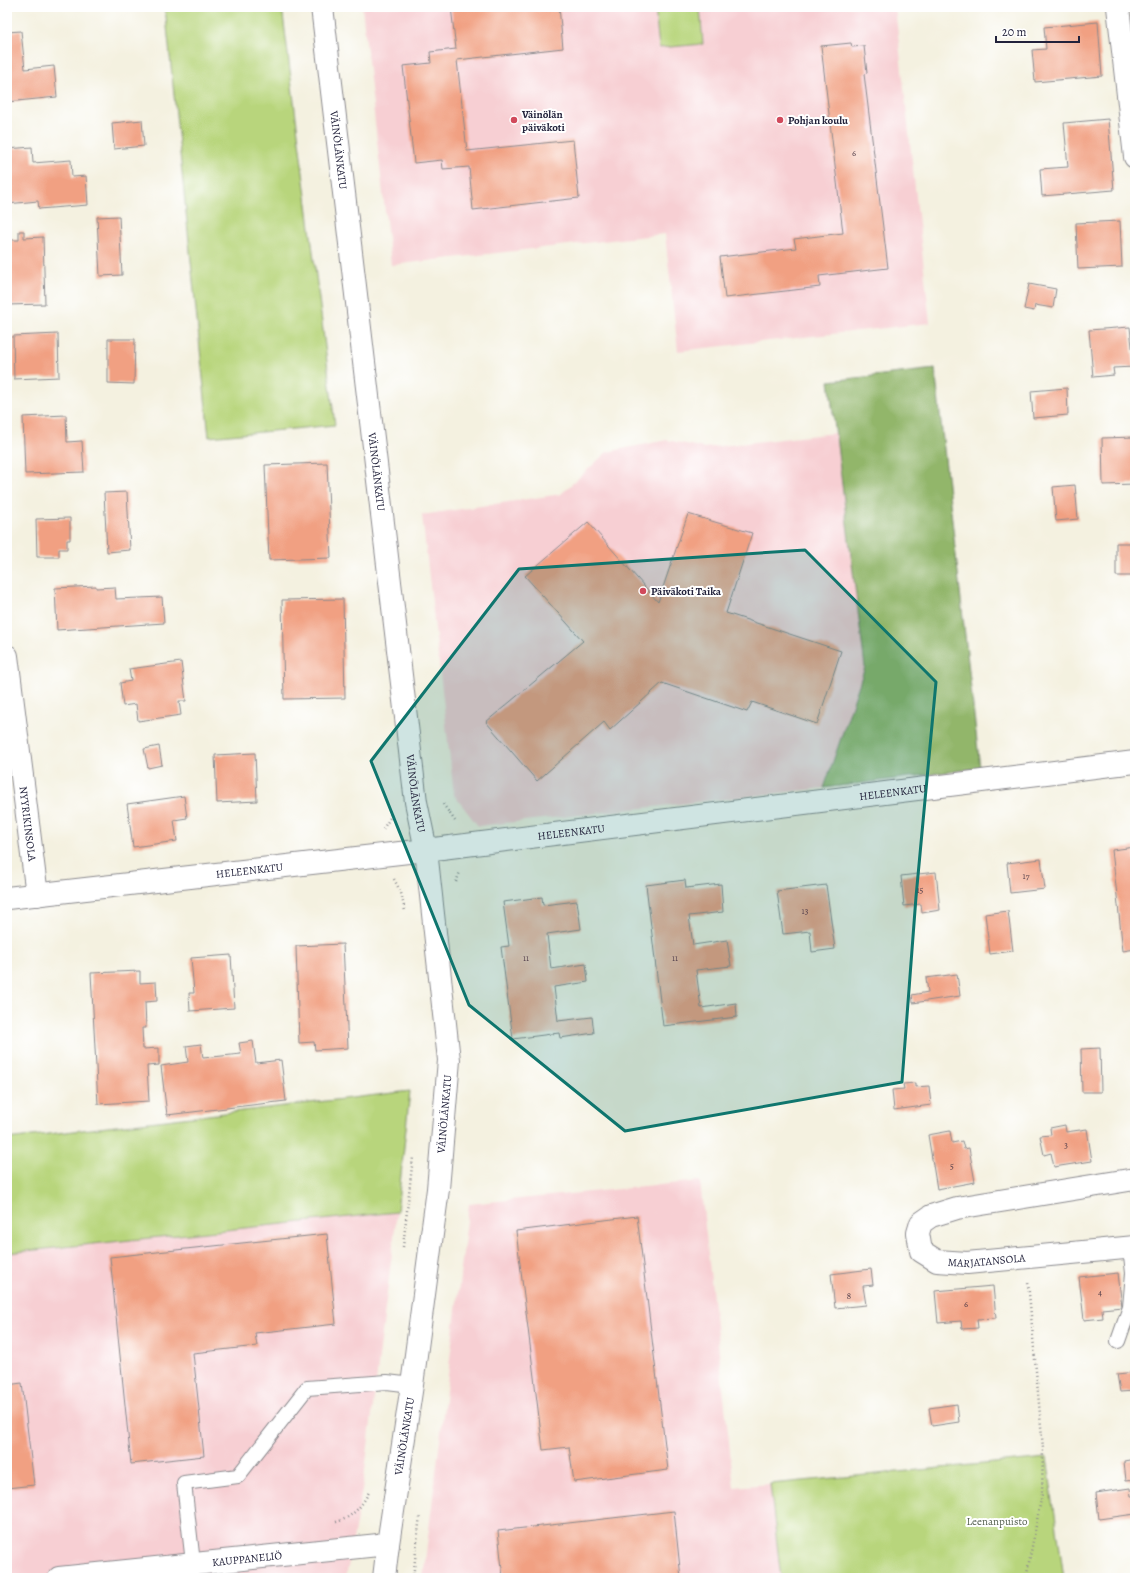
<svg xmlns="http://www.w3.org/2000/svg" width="1142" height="1585" font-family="Alegreya,serif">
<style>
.built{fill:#f7cfd3}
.green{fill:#b8d57b;stroke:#6d7c5b}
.forest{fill:#92b66b;stroke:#5a6c53}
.building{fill:#f1a082}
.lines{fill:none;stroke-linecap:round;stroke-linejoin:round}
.service-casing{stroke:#8b8a8e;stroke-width:16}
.minor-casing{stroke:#8b8a8e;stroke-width:24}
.tertiary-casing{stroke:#8b8a8e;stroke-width:24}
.path{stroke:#8b8a8e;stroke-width:2.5;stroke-dasharray:1 3;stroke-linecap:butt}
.service{stroke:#fff;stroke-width:14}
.minor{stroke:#fff;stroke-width:22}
.tertiary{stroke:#fff;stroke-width:22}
.marked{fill:#0f766e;fill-opacity:0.2;stroke:#0f766e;stroke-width:3;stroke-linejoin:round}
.poi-dot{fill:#d1495b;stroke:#fff;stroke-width:1.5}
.labels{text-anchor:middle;stroke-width:4;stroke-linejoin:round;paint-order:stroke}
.number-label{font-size:9px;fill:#56424d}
.poi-label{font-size:11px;font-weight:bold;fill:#22223b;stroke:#fff;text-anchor:start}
.street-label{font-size:11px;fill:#22223b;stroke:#fff}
.park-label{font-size:11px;fill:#566151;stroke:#fff}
</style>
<rect width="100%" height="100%" fill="#fff"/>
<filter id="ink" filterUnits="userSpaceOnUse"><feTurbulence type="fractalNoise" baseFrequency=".025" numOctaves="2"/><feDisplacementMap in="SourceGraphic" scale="8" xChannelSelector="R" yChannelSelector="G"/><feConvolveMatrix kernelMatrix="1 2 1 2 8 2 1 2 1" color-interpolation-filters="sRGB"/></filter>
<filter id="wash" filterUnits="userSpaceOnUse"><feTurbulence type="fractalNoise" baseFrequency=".012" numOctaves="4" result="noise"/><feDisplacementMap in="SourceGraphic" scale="16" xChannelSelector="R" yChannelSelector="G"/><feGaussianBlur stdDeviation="0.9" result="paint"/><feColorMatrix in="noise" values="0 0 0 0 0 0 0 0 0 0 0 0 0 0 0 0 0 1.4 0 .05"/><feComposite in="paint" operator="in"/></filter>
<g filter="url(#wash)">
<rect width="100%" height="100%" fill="#f4f1e0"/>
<!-- built -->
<path class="built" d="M 362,7 L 895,7 L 930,323 L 678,351 L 665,234 L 391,265 Z
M 835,433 L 865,667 L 824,788 L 478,826 L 454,795 L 422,515 L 561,494 L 607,452 L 667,440 L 704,448 Z
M 700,1181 L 734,1487 L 770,1484 L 781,1578 L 423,1578 L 469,1204 Z
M 397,1212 L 364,1479 L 346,1578 L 7,1578 L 7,1253 Z"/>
<!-- green -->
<path class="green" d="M 165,7 L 282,7 L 335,425 L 209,437 Z
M 655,7 L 700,7 L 703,44 L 659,48 Z
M 410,1091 L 397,1212 L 7,1253 L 7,1139 Z
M 1047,1458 L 1064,1578 L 781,1578 L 770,1484 Z"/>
<!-- forest -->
<path class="forest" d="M 935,369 L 980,768 L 824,788 L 865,667 L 829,381 Z"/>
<g id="blocks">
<!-- building -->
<path class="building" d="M 451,7 L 559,7 L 563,48 L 457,60 L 467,151 L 573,140 L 579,198 L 473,210 L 469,167 L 443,169 L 442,160 L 414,163 L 403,66 L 431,63 L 430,52 L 456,49 Z
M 1098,22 L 1102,76 L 1035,82 L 1032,50 L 1046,49 L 1044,27 Z
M 21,31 L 25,69 L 54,66 L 57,97 L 7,102 L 7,32 Z
M 851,43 L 852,47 L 864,46 L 867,73 L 864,74 L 888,268 L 819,276 L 820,287 L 725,298 L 720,257 L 796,248 L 794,239 L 843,233 L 821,46 Z
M 1108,119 L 1114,190 L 1042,196 L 1040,169 L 1068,167 L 1064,123 Z
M 142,120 L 144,146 L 114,149 L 112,123 Z
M 32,147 L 33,163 L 71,160 L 72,177 L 86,176 L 88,205 L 39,209 L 38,201 L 7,204 L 7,149 Z
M 119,216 L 122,275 L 100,276 L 97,217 Z
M 1120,221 L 1122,267 L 1078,269 L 1076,223 Z
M 19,231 L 24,231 L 24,238 L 43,237 L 45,304 L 7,305 L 7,240 L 19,240 Z
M 1029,284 L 1056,289 L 1053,308 L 1035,305 L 1034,311 L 1024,309 Z
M 1130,327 L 1134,367 L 1113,368 L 1114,375 L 1093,377 L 1089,330 Z
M 58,334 L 59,377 L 14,379 L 13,336 Z
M 108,339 L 135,339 L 134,384 L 108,383 Z
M 1067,388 L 1068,415 L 1033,418 L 1031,391 Z
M 66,415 L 67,442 L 82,441 L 84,472 L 25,474 L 23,417 Z
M 1135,437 L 1135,484 L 1103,485 L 1102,438 Z
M 327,463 L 331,558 L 269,560 L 265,465 Z
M 1075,485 L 1078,519 L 1056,521 L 1053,487 Z
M 127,492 L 130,550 L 107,552 L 104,493 Z
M 688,514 L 752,533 L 726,613 L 841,651 L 817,724 L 752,702 L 747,712 L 662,683 L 610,730 L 604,722 L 537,781 L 486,722 L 583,641 L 525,576 L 588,522 L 658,602 Z
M 70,518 L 70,540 L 67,540 L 67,549 L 59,549 L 59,557 L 37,557 L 36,519 Z
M 1116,543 L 1135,543 L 1135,576 L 1116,576 Z
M 96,586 L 96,588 L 115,587 L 116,599 L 162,597 L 164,623 L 57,630 L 55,588 Z
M 343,599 L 345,698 L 284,699 L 282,600 Z
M 181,662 L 186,701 L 179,701 L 181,715 L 138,721 L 136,704 L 123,706 L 120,683 L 131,681 L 129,669 Z
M 159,746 L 162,765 L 148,768 L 144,749 Z
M 255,753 L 257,801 L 217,803 L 215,755 Z
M 184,796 L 187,818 L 174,820 L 177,841 L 133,847 L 127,804 Z
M 1135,847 L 1135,949 L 1123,951 L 1112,850 Z
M 1041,859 L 1045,889 L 1010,893 L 1007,863 Z
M 936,872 L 940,910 L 922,913 L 921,904 L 904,906 L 901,876 Z
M 685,880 L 686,888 L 721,884 L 723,912 L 689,916 L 693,945 L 727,940 L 731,966 L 696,970 L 701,1008 L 736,1003 L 737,1017 L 663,1026 L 646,885 Z
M 826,885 L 835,949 L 812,952 L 810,931 L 783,934 L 777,891 Z
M 542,897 L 543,905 L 577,901 L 581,929 L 547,934 L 551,969 L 586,964 L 588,982 L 554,987 L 558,1021 L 592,1017 L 594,1033 L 560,1038 L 559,1033 L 513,1039 L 501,947 L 509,946 L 503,902 Z
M 1008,911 L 1013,951 L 990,954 L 985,914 Z
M 343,944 L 348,1048 L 315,1050 L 314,1042 L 299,1043 L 296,946 Z
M 231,955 L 234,1008 L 190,1011 L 189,993 L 194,993 L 191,958 Z
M 140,971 L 140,983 L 156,982 L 157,1001 L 145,1002 L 146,1028 L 142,1028 L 143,1049 L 159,1048 L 159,1065 L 147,1066 L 149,1101 L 98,1104 L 91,973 Z
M 957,974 L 960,996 L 913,1003 L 912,995 L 928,992 L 926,978 Z
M 253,1041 L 256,1063 L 281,1060 L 286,1101 L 167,1115 L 161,1066 L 188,1062 L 186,1046 L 201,1044 L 203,1058 L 241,1054 L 239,1043 Z
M 1100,1048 L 1101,1092 L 1082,1092 L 1081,1049 Z
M 915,1083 L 915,1087 L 929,1086 L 931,1105 L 894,1110 L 892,1090 L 904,1089 L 903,1084 Z
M 1065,1125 L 1066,1132 L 1087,1129 L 1092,1161 L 1054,1167 L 1051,1153 L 1044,1155 L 1040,1136 L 1051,1135 L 1050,1128 Z
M 950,1131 L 952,1143 L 962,1141 L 964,1149 L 969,1148 L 975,1182 L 937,1189 L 928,1135 Z
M 637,1216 L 668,1470 L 574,1482 L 569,1447 L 543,1450 L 516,1231 Z
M 327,1234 L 336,1324 L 255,1333 L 257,1346 L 193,1353 L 204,1456 L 131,1464 L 110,1257 Z
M 871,1269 L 873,1285 L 863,1286 L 866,1305 L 835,1308 L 831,1274 Z
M 1118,1273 L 1122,1307 L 1102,1309 L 1103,1318 L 1084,1320 L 1079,1277 Z
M 993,1286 L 996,1318 L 977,1319 L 978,1328 L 962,1329 L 961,1321 L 938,1323 L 935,1291 Z
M 1135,1372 L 1135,1391 L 1120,1392 L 1117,1374 Z
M 22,1383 L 34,1485 L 7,1488 L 7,1385 Z
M 957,1404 L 959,1422 L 932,1426 L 929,1408 Z
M 1135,1459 L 1135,1480 L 1126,1481 L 1124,1461 Z
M 1130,1488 L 1131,1496 L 1135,1496 L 1135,1514 L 1099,1519 L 1096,1493 Z
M 674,1511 L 681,1578 L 503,1578 L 498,1531 Z"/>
</g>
</g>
<g filter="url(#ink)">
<use href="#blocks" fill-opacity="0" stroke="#8b8a8e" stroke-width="1"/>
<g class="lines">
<!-- service casing -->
<g class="service-casing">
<path id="service" d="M 1118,1341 L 1130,1307 L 1133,1273 L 1130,1247
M 193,1563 L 184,1483 L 238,1476 L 307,1388 L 387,1382 L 412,1385"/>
</g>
<!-- minor casing -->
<g class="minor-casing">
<g id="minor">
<path d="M 1118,7 L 1135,157"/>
<path id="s1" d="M 7,656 L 37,895"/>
<path id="s2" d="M 7,898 L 426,850 L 1135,762"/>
<path id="s3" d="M 1135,1179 L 957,1208 L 931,1216 L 921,1223 L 918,1233 L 921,1251 L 937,1261 L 967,1263 L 1135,1247"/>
<path id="s4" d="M 59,1578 L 388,1544"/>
</g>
</g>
<!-- tertiary casing -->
<g class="tertiary-casing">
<g id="tertiary">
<path id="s5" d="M 322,7 L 416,802 L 426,850 L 449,1060 L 438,1189 L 412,1385 L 388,1544 L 384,1578"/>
</g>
</g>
<!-- path -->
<path class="path" d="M 443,804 L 455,821
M 383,829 L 390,818 L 391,812
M 394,879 L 401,893 L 405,911
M 456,882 L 460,872
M 403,1247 L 413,1157
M 336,1522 C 352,1518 362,1506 369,1492
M 413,1578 L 420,1515
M 1026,1578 L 1042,1494 L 1043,1448 L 1028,1282"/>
<!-- service -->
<use href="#service" class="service"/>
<!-- minor -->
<use href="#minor" class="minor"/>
<!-- tertiary -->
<use href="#tertiary" class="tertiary"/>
</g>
</g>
<!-- marked area -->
<path class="marked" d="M 805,550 L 936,682 L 916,897 L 902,1082 L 625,1131 L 469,1005 L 371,761 L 519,569 Z"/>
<!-- markers -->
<g class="poi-dot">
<circle cx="514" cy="120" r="4"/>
<circle cx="780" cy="120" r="4"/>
<circle cx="643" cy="591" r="4"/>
</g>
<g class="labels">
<!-- number labels -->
<g class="number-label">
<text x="854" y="156">6</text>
<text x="1026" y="879">17</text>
<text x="920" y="893">15</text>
<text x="805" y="914">13</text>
<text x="526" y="961">11</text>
<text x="675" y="961">11</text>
<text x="1066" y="1148">3</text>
<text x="952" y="1169">5</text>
<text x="1100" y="1295">4</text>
<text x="849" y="1299">8</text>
<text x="966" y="1307">6</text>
</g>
<!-- poi labels -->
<g class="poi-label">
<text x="522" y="118">Väinölän<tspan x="522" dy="13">päiväkoti</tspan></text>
<text x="788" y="124">Pohjan koulu</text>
<text x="651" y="595">Päiväkoti Taika</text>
</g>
<!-- street labels -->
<g class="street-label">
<text dy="4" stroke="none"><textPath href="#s5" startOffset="144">VÄINÖLÄNKATU</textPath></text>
<text dy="4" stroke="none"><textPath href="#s5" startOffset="468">VÄINÖLÄNKATU</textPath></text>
<text dy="4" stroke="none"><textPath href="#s2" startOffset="892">HELEENKATU</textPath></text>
<text dy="4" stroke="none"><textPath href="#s5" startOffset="792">VÄINÖLÄNKATU</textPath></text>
<text dy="4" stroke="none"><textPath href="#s1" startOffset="169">NYYRIKINSOLA</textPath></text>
<text dy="4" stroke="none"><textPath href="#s2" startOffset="568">HELEENKATU</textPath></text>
<text dy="4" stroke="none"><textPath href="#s2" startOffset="244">HELEENKATU</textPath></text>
<text transform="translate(444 1114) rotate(-85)" y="4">VÄINÖLÄNKATU</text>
<text dy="4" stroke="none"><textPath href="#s3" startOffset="317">MARJATANSOLA</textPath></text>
<text transform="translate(404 1436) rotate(-81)" y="4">VÄINÖLÄNKATU</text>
<text dy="4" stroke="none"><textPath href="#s4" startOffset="189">KAUPPANELIÖ</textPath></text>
</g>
<!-- park labels -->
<g class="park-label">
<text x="997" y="1525">Leenanpuisto</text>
</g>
</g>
<!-- margin -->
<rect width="1142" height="1585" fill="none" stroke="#fff" stroke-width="24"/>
<!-- scale -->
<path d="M996 36v6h83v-6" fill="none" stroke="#22223b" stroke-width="2"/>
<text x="1002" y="36" font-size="12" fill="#22223b" stroke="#ffffff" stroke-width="3" paint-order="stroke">20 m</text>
</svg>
